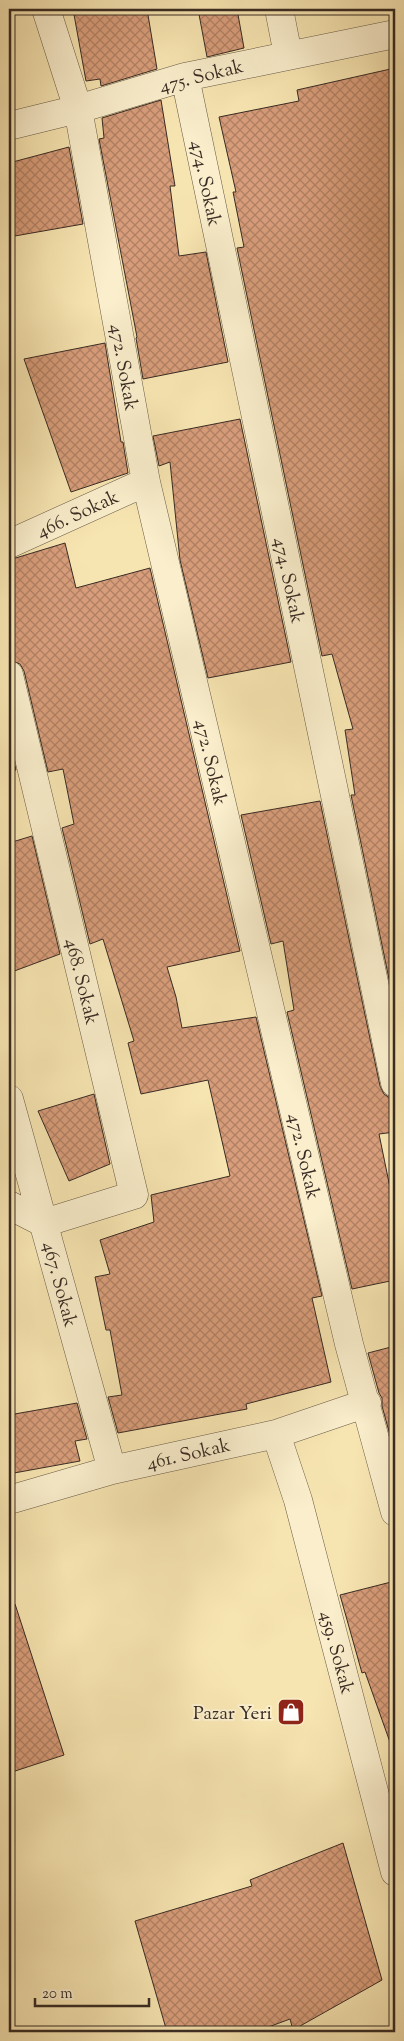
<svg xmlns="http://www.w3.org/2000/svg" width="404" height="2041" font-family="'Sorts Mill Goudy',serif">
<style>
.building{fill:url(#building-cross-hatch);stroke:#382b23}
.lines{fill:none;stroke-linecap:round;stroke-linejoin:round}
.street-casing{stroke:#685a46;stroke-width:29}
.street{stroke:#faeecc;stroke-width:28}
.labels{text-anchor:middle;stroke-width:4;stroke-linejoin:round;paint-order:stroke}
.street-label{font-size:19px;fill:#382b23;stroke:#faeecc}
.poi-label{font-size:19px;fill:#382b23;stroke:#faeecc;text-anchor:end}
</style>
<defs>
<pattern id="building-cross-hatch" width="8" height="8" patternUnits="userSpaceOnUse" patternTransform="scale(1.25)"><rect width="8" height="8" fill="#d89d7a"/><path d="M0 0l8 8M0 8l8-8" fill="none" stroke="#b08064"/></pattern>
</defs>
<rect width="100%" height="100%" fill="#f7e5b1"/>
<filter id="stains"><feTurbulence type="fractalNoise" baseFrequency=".004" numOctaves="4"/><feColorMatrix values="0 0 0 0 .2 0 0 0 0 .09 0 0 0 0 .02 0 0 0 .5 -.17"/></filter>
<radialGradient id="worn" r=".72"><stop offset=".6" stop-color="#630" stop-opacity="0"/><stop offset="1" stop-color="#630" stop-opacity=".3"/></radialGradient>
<!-- building -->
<path class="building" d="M 73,9 L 147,9 L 157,69 L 101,86 L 100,79 L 86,81 Z
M 198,9 L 237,9 L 244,48 L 207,57 Z
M 395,68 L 395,410 L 389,411 L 395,446 L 395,1008 L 351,795 L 355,795 L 345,730 L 353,729 L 332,654 L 322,656 L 237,248 L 244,247 L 233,192 L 236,192 L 219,117 L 299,101 L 297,90 Z
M 161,100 L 175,186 L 170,186 L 179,256 L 206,252 L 228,362 L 143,379 L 136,338 L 137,337 L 99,139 L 104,138 L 102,118 Z
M 69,147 L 83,224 L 9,237 L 9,163 Z
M 105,343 L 121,442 L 123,442 L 128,473 L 71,492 L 24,359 Z
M 240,419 L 291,662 L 208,678 L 180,560 L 170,462 L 159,466 L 153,436 Z
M 65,543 L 76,588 L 150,568 L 240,951 L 167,967 L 176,997 L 182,1028 L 256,1017 L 322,1296 L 312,1298 L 331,1382 L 246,1404 L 247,1409 L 118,1433 L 108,1397 L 122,1395 L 110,1330 L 106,1330 L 95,1277 L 110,1274 L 100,1240 L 154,1222 L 151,1195 L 230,1176 L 208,1080 L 141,1094 L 128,1043 L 134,1041 L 103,939 L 90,944 L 62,828 L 74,824 L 63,769 L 48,772 L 24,671 L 20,664 L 9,660 L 9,560 Z
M 9,741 L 16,770 L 9,772 Z
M 320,801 L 380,1086 L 384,1094 L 390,1098 L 395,1098 L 395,1132 L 379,1134 L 395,1212 L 395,1280 L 352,1289 L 287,1012 L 294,1010 L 283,941 L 271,944 L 241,815 Z
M 32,836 L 60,954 L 9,973 L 9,843 Z
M 94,1094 L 110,1164 L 69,1181 L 38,1111 Z
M 395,1346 L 395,1446 L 393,1446 L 382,1406 L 382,1398 L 379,1393 L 368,1353 Z
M 77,1403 L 87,1439 L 75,1441 L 80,1461 L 14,1473 L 9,1454 L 9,1415 Z
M 395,1581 L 395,1744 L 391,1745 L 365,1672 L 362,1673 L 340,1595 Z
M 15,1604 L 64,1755 L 9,1773 L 9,1605 Z
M 343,1843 L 382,1980 L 293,2030 L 290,2019 L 255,2032 L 167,2032 L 135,1921 L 252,1886 L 250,1880 Z"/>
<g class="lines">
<!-- street casing -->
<g class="street-casing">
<path id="street" d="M 46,9 L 78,109 L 146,482 L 349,1344 L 395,1512
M 279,9 L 288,55
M 185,77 L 395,1083
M 9,126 L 78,109 L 185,77 L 395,34
M 9,544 L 146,482
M 9,675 L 134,1195 L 44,1223 L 9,1205
M 9,1099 L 112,1470
M 276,1434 L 298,1500 L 395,1872
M 9,1500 L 112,1470 L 276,1434 L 367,1403"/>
</g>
<!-- street -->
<use href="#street" class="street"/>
</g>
<!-- icons -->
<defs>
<g id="shop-square" transform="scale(1.4375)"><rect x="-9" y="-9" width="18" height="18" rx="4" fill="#8f2418" stroke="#faeecc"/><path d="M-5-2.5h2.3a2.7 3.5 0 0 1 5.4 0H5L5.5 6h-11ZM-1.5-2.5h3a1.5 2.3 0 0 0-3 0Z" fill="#fff"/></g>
</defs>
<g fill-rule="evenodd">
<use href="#shop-square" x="291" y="1712"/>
</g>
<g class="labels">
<!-- street labels -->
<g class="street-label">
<text transform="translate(201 75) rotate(-14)" y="7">475. Sokak</text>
<text transform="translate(207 183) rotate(78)" y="7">474. Sokak</text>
<text transform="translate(125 367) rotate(80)" y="7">472. Sokak</text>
<text transform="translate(77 513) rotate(-25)" y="7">466. Sokak</text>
<text transform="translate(290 580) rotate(78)" y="7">474. Sokak</text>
<text transform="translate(212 762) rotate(77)" y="7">472. Sokak</text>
<text transform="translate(83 981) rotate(76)" y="7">468. Sokak</text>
<text transform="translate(305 1156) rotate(77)" y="7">472. Sokak</text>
<text transform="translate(61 1284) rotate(75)" y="7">467. Sokak</text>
<text transform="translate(188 1453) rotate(-13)" y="7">461. Sokak</text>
<text transform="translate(338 1652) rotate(75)" y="7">459. Sokak</text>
</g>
<!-- poi labels -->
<g class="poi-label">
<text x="272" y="1719">Pazar Yeri</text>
</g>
</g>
<!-- margin -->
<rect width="404" height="2041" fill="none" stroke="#f7e5b1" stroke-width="30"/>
<rect x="10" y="10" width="384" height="2021" fill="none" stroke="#382b23" stroke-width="2.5"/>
<rect x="15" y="15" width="374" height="2011" fill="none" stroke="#382b23"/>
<!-- scale -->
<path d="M35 1998v8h114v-8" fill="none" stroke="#382b23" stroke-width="2.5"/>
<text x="42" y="1998" font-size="15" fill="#382b23" stroke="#faeecc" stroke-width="4" paint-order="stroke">20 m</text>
<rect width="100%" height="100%" filter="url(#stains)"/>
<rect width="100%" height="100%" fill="url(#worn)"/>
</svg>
